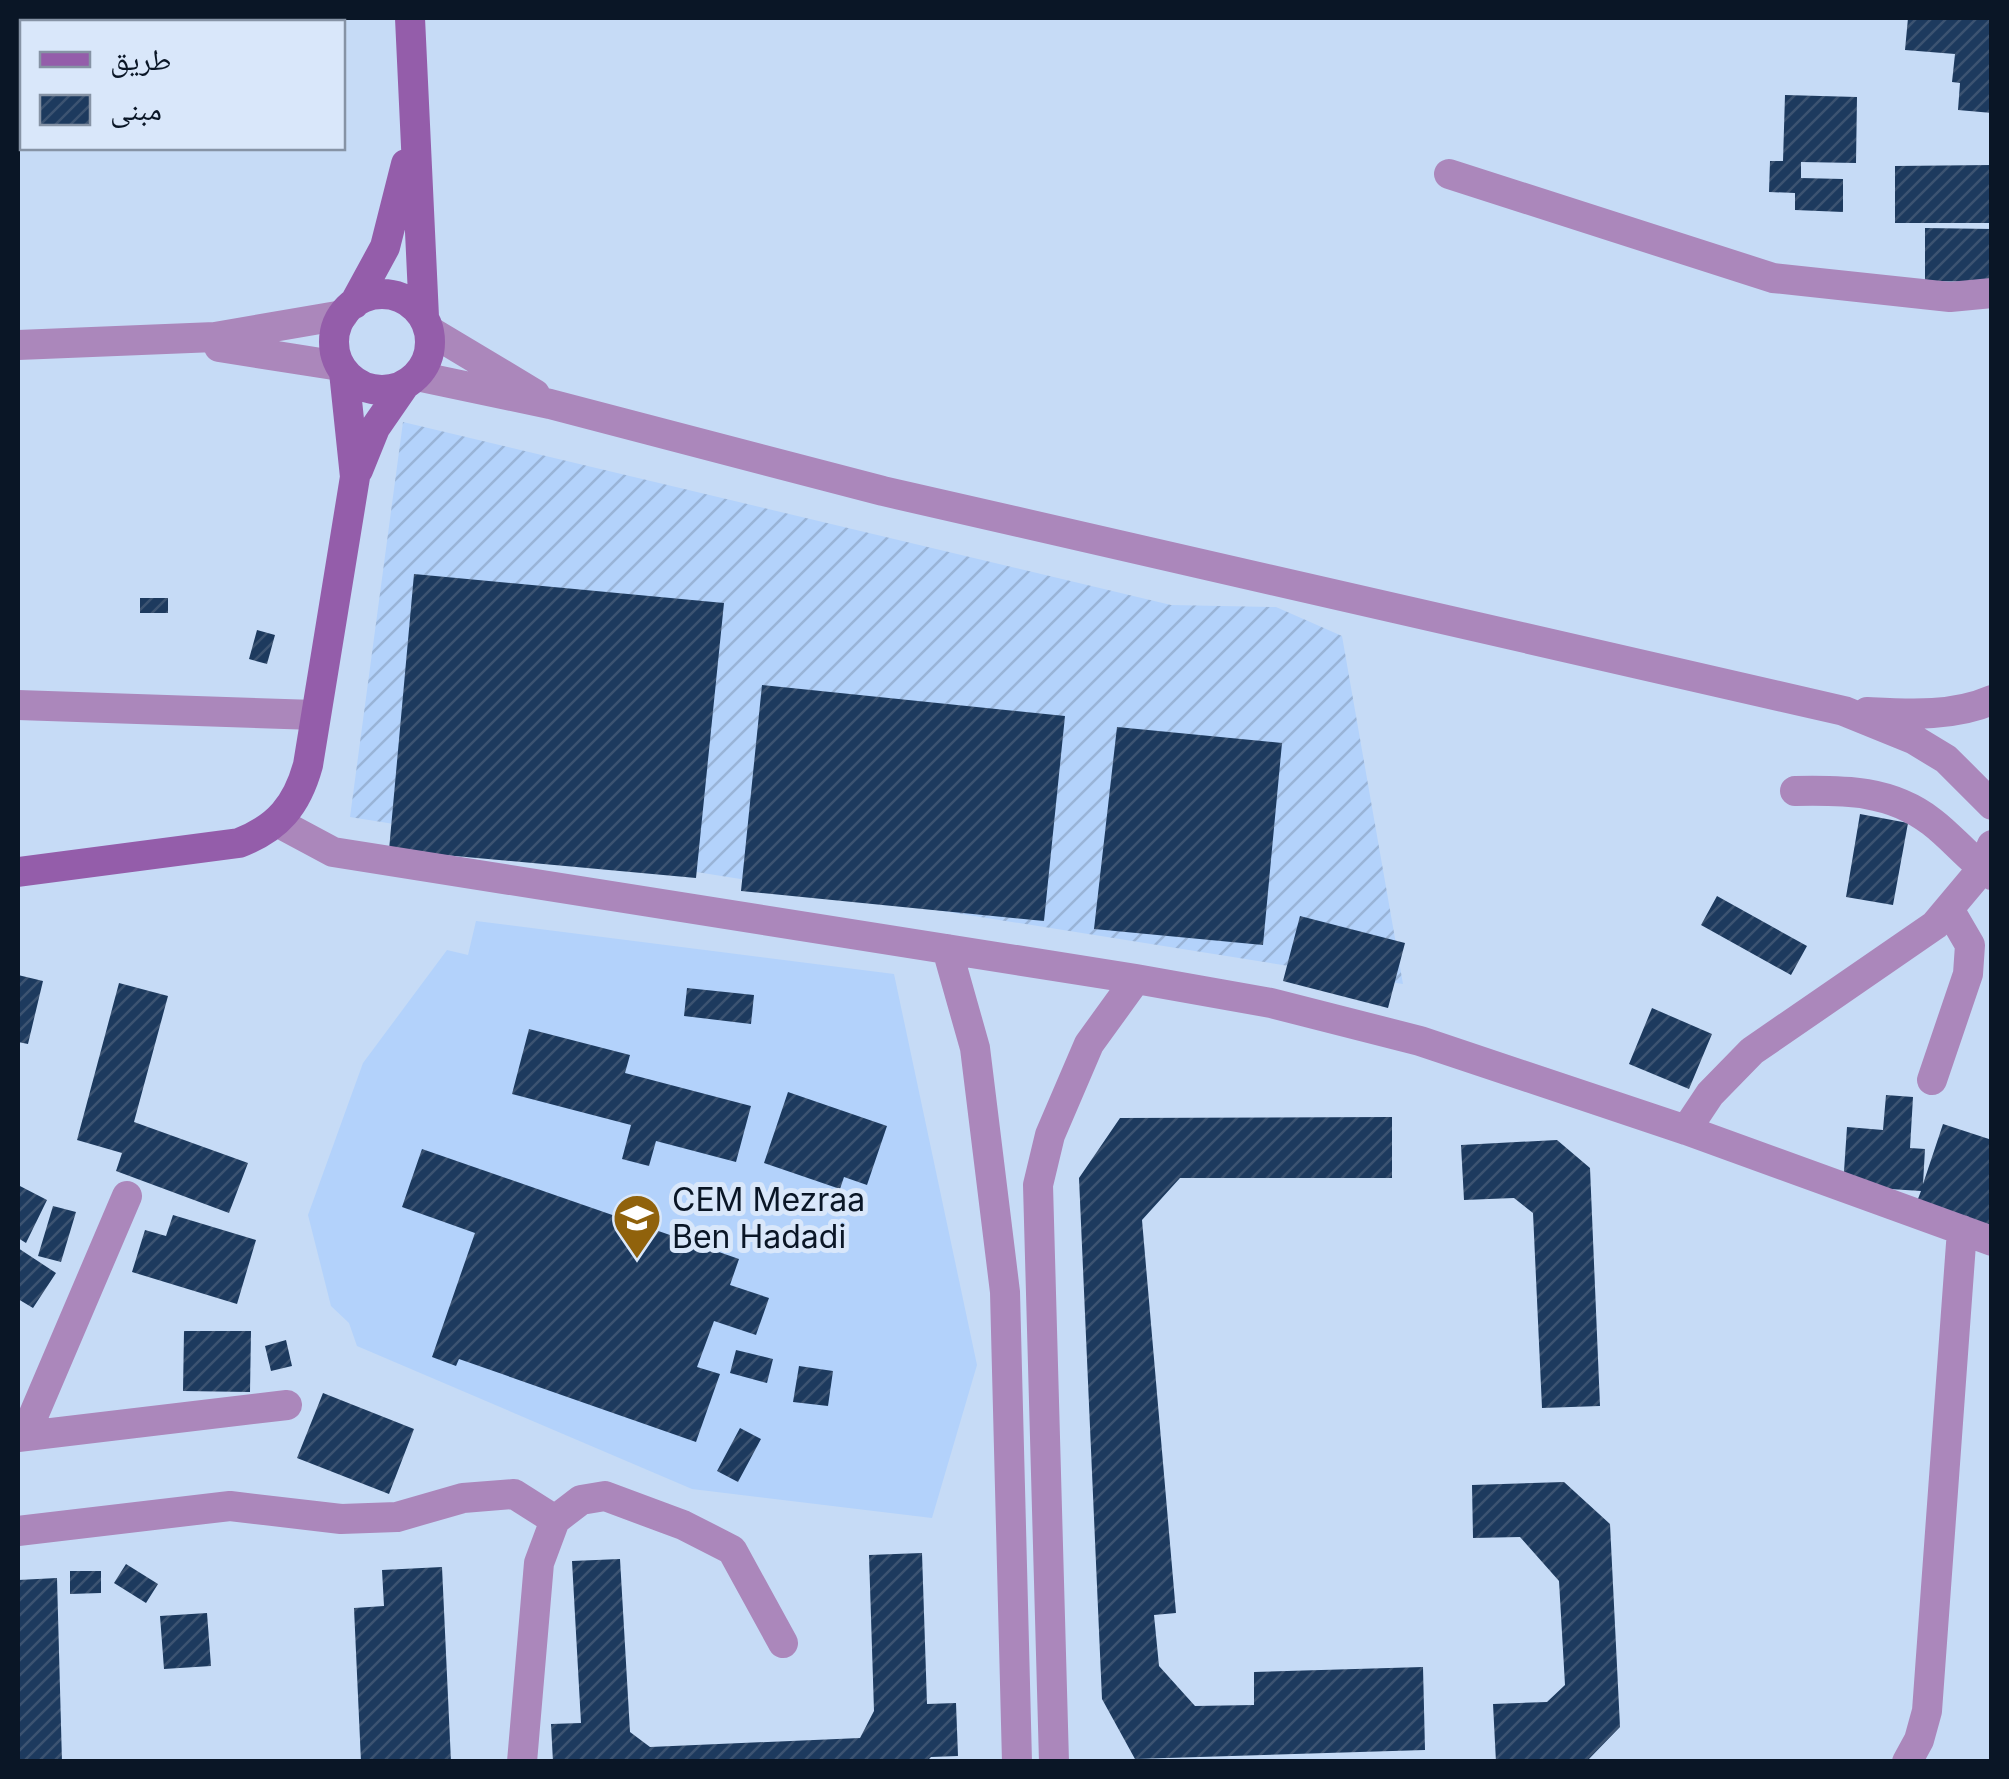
<svg xmlns="http://www.w3.org/2000/svg" width="2009" height="1779" font-family="Inter,'Noto Naskh Arabic',sans-serif">
<style>
.built{fill:#b3d2fb}
.industrial{fill:url(#industrial-furrows)}
.building{fill:url(#building-hatch)}
.lines{fill:none;stroke-linecap:round;stroke-linejoin:round}
.street{stroke:#ab87bb;stroke-width:30}
.secondary{stroke:#945daa;stroke-width:30}
.labels{text-anchor:middle;stroke-width:10;stroke-linejoin:round;paint-order:stroke}
.poi-label{font-size:32px;fill:#0a1626;stroke:#d9e7fa;text-anchor:start}
</style>
<defs>
<pattern id="industrial-furrows" width="10" height="10" patternUnits="userSpaceOnUse" patternTransform="scale(2.5)"><rect width="10" height="10" fill="#b3d2fb"/><path d="M-1 1l2-2M0 10L10 0M9 11l2-2" fill="none" stroke="#99b4d7"/></pattern>
<pattern id="building-hatch" width="6" height="6" patternUnits="userSpaceOnUse" patternTransform="scale(2.5)"><rect width="6" height="6" fill="#1d3a5e"/><path d="M-1 1l2-2M0 6l6-6M5 7l2-2" fill="none" stroke="#3c5371"/></pattern>
</defs>
<rect width="100%" height="100%" fill="#c6dbf6"/>
<!-- built -->
<path class="built" d="M 476,921 L 894,974 L 977,1365 L 932,1518 L 692,1489 L 357,1346 L 349,1323 L 331,1306 L 308,1215 L 363,1063 L 447,950 L 468,955 Z"/>
<!-- industrial -->
<path class="industrial" d="M 403,422 L 1171,605 L 1276,607 L 1342,636 L 1403,984 L 350,817 Z"/>
<!-- building -->
<path class="building" d="M 1908,18 L 1992,18 L 1992,113 L 1958,110 L 1960,83 L 1952,82 L 1955,54 L 1905,50 Z
M 1785,95 L 1857,97 L 1856,163 L 1801,162 L 1801,178 L 1843,179 L 1843,212 L 1795,210 L 1795,193 L 1769,192 L 1770,161 L 1783,161 Z
M 1992,165 L 1992,223 L 1895,223 L 1895,166 Z
M 1925,228 L 1992,229 L 1992,282 L 1925,281 Z
M 414,574 L 724,603 L 696,878 L 389,850 Z
M 140,598 L 168,598 L 168,613 L 140,613 Z
M 257,630 L 275,635 L 267,664 L 249,659 Z
M 762,685 L 1065,716 L 1044,921 L 741,891 Z
M 1117,727 L 1282,743 L 1263,945 L 1094,929 Z
M 1860,814 L 1908,823 L 1893,905 L 1846,897 Z
M 1717,896 L 1807,946 L 1791,975 L 1701,925 Z
M 1300,916 L 1405,943 L 1388,1008 L 1283,981 Z
M 18,975 L 43,981 L 28,1044 L 18,1042 Z
M 119,983 L 168,996 L 134,1122 L 248,1163 L 229,1213 L 116,1171 L 122,1153 L 77,1140 Z
M 687,988 L 754,995 L 751,1024 L 684,1016 Z
M 1652,1008 L 1712,1034 L 1689,1089 L 1629,1064 Z
M 529,1029 L 630,1055 L 625,1073 L 751,1106 L 736,1162 L 656,1141 L 649,1166 L 622,1159 L 631,1125 L 512,1094 Z
M 788,1092 L 887,1126 L 867,1185 L 844,1177 L 840,1189 L 764,1163 Z
M 1886,1095 L 1913,1097 L 1910,1148 L 1925,1149 L 1923,1184 L 1943,1124 L 1992,1140 L 1992,1229 L 1916,1204 L 1921,1191 L 1843,1186 L 1847,1127 L 1883,1130 Z
M 1392,1117 L 1392,1178 L 1180,1178 L 1142,1220 L 1176,1613 L 1154,1615 L 1159,1666 L 1195,1706 L 1254,1705 L 1254,1672 L 1423,1667 L 1425,1750 L 1135,1759 L 1102,1699 L 1079,1178 L 1120,1118 Z
M 1557,1140 L 1590,1168 L 1600,1406 L 1542,1408 L 1533,1213 L 1514,1198 L 1464,1200 L 1461,1145 Z
M 422,1149 L 739,1259 L 730,1285 L 769,1298 L 756,1335 L 714,1321 L 697,1367 L 720,1374 L 696,1442 L 459,1359 L 456,1366 L 432,1357 L 475,1233 L 402,1207 Z
M 18,1185 L 47,1200 L 26,1243 L 18,1238 Z
M 53,1206 L 76,1212 L 61,1262 L 38,1256 Z
M 173,1215 L 256,1240 L 237,1304 L 132,1272 L 145,1230 L 166,1236 Z
M 18,1248 L 56,1273 L 33,1308 L 18,1299 Z
M 184,1331 L 251,1331 L 250,1392 L 183,1391 Z
M 286,1340 L 292,1366 L 271,1371 L 265,1346 Z
M 736,1350 L 773,1359 L 767,1383 L 730,1373 Z
M 799,1366 L 833,1371 L 828,1406 L 793,1402 Z
M 323,1393 L 414,1429 L 389,1494 L 297,1458 Z
M 740,1428 L 761,1439 L 738,1482 L 717,1471 Z
M 1564,1482 L 1610,1524 L 1620,1727 L 1587,1761 L 1496,1762 L 1493,1704 L 1547,1702 L 1565,1685 L 1559,1581 L 1520,1537 L 1473,1538 L 1472,1485 Z
M 922,1553 L 927,1704 L 956,1703 L 958,1756 L 931,1757 L 926,1762 L 553,1762 L 551,1724 L 581,1723 L 572,1561 L 620,1559 L 630,1732 L 650,1747 L 860,1738 L 874,1711 L 869,1555 Z
M 126,1564 L 158,1584 L 146,1603 L 114,1583 Z
M 442,1567 L 451,1762 L 361,1762 L 354,1608 L 384,1606 L 382,1570 Z
M 70,1571 L 101,1571 L 101,1593 L 70,1594 Z
M 57,1578 L 62,1762 L 18,1762 L 18,1580 Z
M 207,1613 L 211,1666 L 164,1669 L 160,1616 Z"/>
<g class="lines">
<!-- street -->
<path class="street" d="M 18,21 L 19,18
M 212,22 L 216,18
M 18,112 L 22,112
M 1449,174 L 1773,278 L 1950,297 L 1992,293
M 430,331 L 535,394
M 18,345 L 215,337 L 343,315
M 219,347 L 340,366
M 417,376 L 550,404 L 883,491 L 1844,711 L 1913,739 L 1946,759 L 1992,805
M 18,705 L 315,715
M 1867,712 C 1908,714 1953,717 1992,700
M 1795,791 C 1845,790 1891,790 1932,822 C 1953,838 1970,860 1992,875
M 277,822 L 333,852 L 1136,979 L 1271,1003 L 1420,1041 L 1686,1130 L 1992,1241
M 947,949 L 975,1048 L 1005,1292 L 1017,1762
M 1932,1080 L 1968,974 L 1970,945 L 1949,909
M 1686,1130 L 1710,1094 L 1752,1051 L 1935,925 L 1982,869 L 1992,845
M 25,1435 L 127,1196
M 18,1437 L 287,1405
M 18,1531 L 230,1506 L 341,1519 L 397,1517 L 463,1498 L 514,1494 L 555,1520
M 522,1762 L 539,1563 L 555,1520 L 581,1500 L 605,1496 L 683,1525 L 732,1550 L 783,1643
M 1054,1762 L 1038,1185 L 1050,1135 L 1089,1044 L 1136,979
M 1907,1762 L 1919,1740 L 1927,1711 L 1962,1230"/>
<!-- secondary -->
<path class="secondary" d="M 410,18 L 424,317
M334 342a48 48 0 1 1 96 0a48 48 0 1 1-96 0Z
M 354,304 L 385,247 L 406,164
M 358,470 L 375,428 L 404,386
M 18,872 L 239,843 C 278,828 297,805 308,765 L 355,477 L 344,372"/>
</g>
<!-- icons -->
<defs>
<g id="school-pin" transform="scale(2.5)"><path d="M0 17L-7.5 6A9.5 9.5 0 1 1 7.5 6Z" fill="#90620c" stroke="#d9e7fa"/><path d="M0-5L7-2L0 1L-7-2ZM-4 1L0 2.5L4 1V4Q0 6-4 4Z" fill="#fff"/></g>
</defs>
<g fill-rule="evenodd">
<use href="#school-pin" x="637" y="1218"/>
</g>
<g class="labels">
<!-- poi labels -->
<g class="poi-label">
<text x="672" y="1211">CEM Mezraa<tspan x="672" dy="37">Ben Hadadi</tspan></text>
</g>
</g>
<!-- border -->
<rect width="2009" height="1779" fill="none" stroke="#0a1626" stroke-width="40"/>
<!-- legend -->
<rect x="20" y="20" width="325" height="130" fill="#d9e7fa" stroke="#8693a5" stroke-width="2.5"/>
<rect x="40" y="52" width="50" height="15" fill="#945daa" stroke="#8693a5" stroke-width="2.5"/>
<text x="110" y="70" font-size="30" fill="#0a1626">طريق</text>
<rect x="40" y="95" width="50" height="30" fill="url(#building-hatch)" stroke="#8693a5" stroke-width="2.5"/>
<text x="110" y="120" font-size="30" fill="#0a1626">مبنى</text>
</svg>
